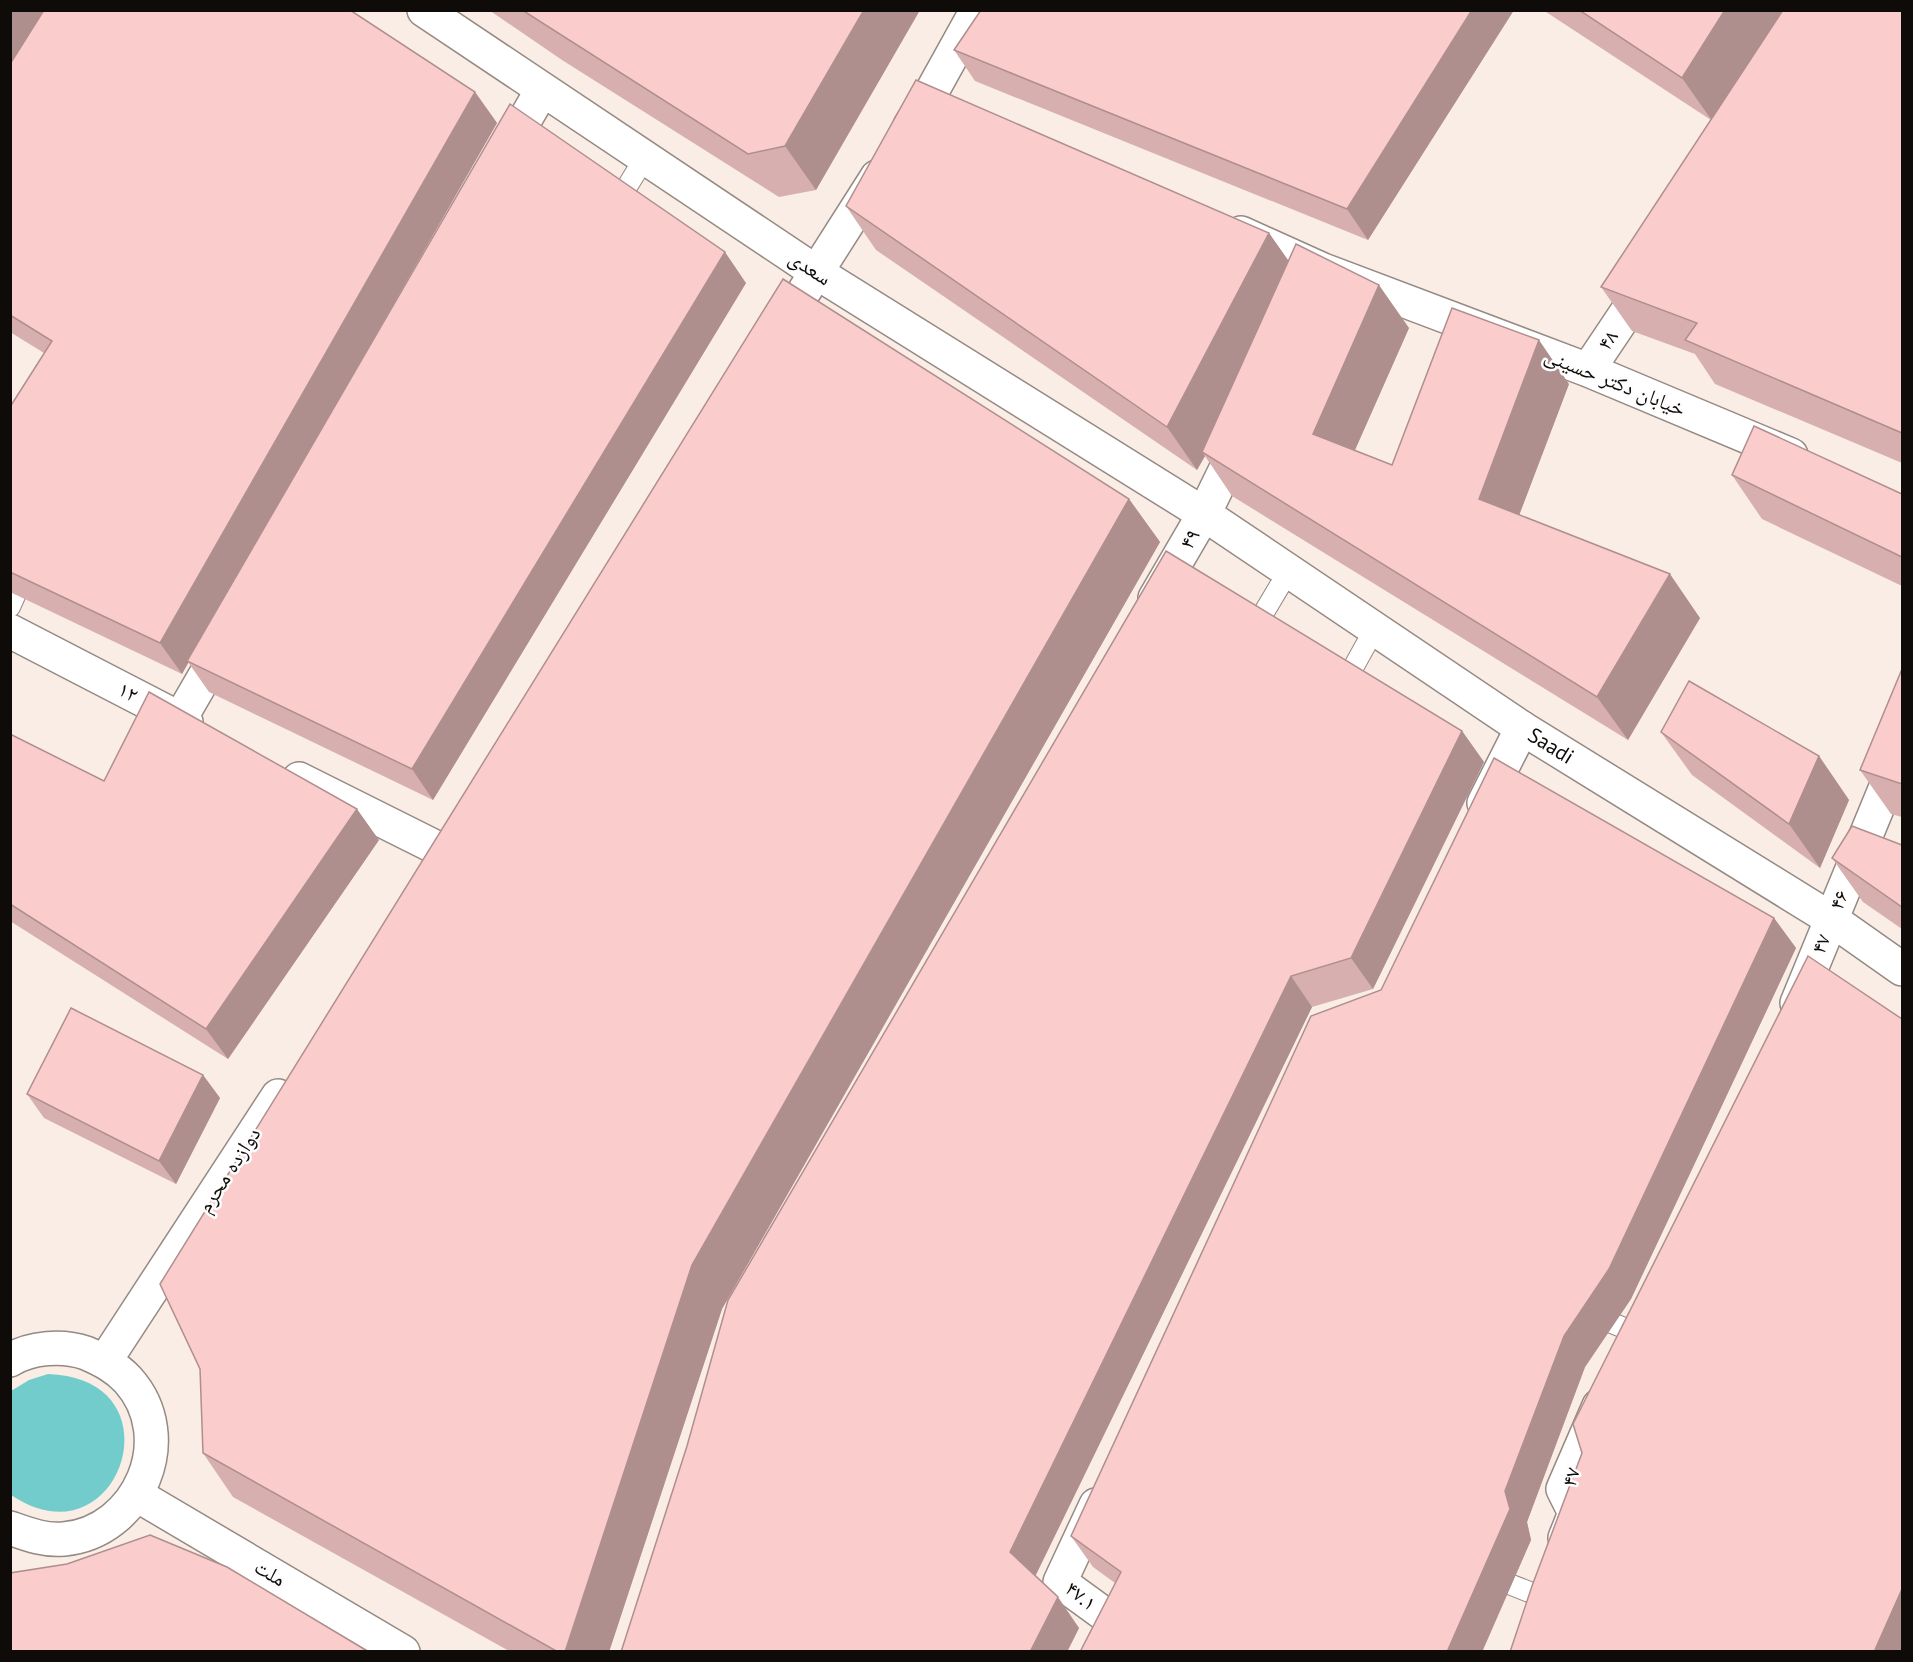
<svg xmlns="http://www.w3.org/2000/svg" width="1913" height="1662" font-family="'PT Sans','Noto Naskh Arabic',sans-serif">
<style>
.water{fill:#72cccb}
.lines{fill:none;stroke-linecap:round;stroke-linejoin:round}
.service-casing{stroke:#958a83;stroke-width:22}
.minor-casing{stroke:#958a83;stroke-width:36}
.secondary-casing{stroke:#958a83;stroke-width:36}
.service{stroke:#fff;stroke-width:20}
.minor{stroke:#fff;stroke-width:33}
.secondary{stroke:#fff;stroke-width:33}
.wall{fill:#d7afaf}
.shaded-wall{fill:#af8f8e}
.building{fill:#facccb;stroke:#af8f8e;stroke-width:1.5}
.labels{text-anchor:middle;stroke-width:5;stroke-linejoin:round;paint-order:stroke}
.street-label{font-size:21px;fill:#0f0b09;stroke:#fdfdfd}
</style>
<rect width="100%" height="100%" fill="#faede6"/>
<!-- water -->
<path class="water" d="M 48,1374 C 183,1378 119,1568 11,1495 L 11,1391 L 29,1380 Z"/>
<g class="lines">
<!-- service casing -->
<g class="service-casing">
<path id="service" d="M 614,208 L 644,159
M 10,607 L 26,571
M 1251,634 L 1288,572
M 1342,688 L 1375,628
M 1590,1314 L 1646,1337
M 1489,1576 L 1542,1597"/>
</g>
<!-- minor casing -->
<g class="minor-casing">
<path id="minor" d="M 504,156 L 542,90
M 1241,233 L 1323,270 L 1588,370 L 1791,455
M 1588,370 L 1647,282
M 1155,598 L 1204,514 L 1240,440
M 10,631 L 186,722
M 180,719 L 224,643
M 299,779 L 439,849
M 1484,803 L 1522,728
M 1797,1003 L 1902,748
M 1096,1505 L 1060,1582 L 1115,1622 L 1100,1652
M 1565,1538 L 1575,1513 L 1563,1489 L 1599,1406"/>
</g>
<!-- secondary casing -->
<g class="secondary-casing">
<g id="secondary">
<path id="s1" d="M 424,10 L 816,272 L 1204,514 L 1522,728 L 1831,919 L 1902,969"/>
<path d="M 910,126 L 931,93 L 977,10"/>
<path d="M 805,290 L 877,177"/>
<path d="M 10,1360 C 31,1347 63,1345 86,1353 C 102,1360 116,1367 128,1380 C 180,1438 139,1532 64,1539 C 45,1541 27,1534 10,1528"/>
<path d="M 105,1361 L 278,1096"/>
<path d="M 137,1495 L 403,1652"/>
</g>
</g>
<!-- service -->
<use href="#service" class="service"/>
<!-- minor -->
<use href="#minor" class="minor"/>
<!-- secondary -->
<use href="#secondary" class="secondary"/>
</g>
<!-- wall -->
<path class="wall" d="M 10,10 L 475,92 L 497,123 L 341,396 L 746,283 L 433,800 L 209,692 L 188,662 L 182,674 L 10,592 L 10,407 L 44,353 L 10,332 Z
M 489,10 L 920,10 L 816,190 L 779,197 L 562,60 Z
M 1514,10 L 1368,240 L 975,81 L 954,50 Z
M 1543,10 L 1902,10 L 1902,463 L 1715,384 L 1695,354 L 1632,331 L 1601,287 L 1711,120 Z
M 846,206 L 1269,233 L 1288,260 L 1409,328 L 1355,450 L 1392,465 L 1569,384 L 1519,515 L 1700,618 L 1628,740 L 1232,496 L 1205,456 L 1197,470 L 876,250 Z
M 1732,475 L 1902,494 L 1902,586 L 1762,519 Z
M 1129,499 L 1160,542 L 722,1309 L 609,1652 L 511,1652 L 233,1497 L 203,1453 Z
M 1902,669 L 1902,817 L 1891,814 L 1860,770 Z
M 1462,731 L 1484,762 L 1373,989 L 1312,1007 L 1035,1576 L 1079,1628 L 1067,1652 L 621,1652 Z
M 1661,732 L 1819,756 L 1849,800 L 1820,868 L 1692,775 Z
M 10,734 L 104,781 L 379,840 L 228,1059 L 10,921 Z
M 1902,845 L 1902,929 L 1863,902 L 1832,858 Z
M 1774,918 L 1796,948 L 1631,1299 L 1585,1367 L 1527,1522 L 1531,1540 L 1482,1652 L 1080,1652 L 1115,1583 L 1093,1567 L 1071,1536 Z
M 203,1075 L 220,1098 L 176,1184 L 44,1118 L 27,1094 Z"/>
<!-- shaded-wall -->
<path class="shaded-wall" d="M 10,10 L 44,10 L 10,66 Z
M 864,10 L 920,10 L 816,190 L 785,146 Z
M 1472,10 L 1514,10 L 1368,240 L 1347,209 Z
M 1725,10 L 1783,10 L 1713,122 L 1682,78 Z
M 475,92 L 497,123 L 182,674 L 160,643 Z
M 1269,233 L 1299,276 L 1202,452 L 1205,456 L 1197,470 L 1167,427 Z
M 725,252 L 746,283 L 433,800 L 412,769 Z
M 1379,285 L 1409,328 L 1343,477 L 1313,434 Z
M 1539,340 L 1569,384 L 1509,542 L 1479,499 Z
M 1129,499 L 1160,542 L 722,1309 L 609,1652 L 565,1652 L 692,1265 Z
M 1670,574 L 1700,618 L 1628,740 L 1597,697 Z
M 1462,731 L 1484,762 L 1373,989 L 1351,958 Z
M 1819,756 L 1849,800 L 1820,868 L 1789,824 Z
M 357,809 L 379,840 L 228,1059 L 206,1029 Z
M 1774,918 L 1796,948 L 1631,1299 L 1585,1367 L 1527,1522 L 1531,1540 L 1482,1652 L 1447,1652 L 1505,1491 L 1564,1336 Z
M 1291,976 L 1312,1007 L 1032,1583 L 1010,1552 Z
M 203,1075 L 220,1098 L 176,1184 L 159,1161 Z
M 1902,1589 L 1902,1652 L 1874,1652 Z
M 1058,1597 L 1079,1628 L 1067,1652 L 1030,1652 Z"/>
<!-- building -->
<path class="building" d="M 44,10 L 350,10 L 475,92 L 160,643 L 10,572 L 10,407 L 52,341 L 10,315 L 10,64 Z
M 522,10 L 864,10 L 785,146 L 748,154 Z
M 981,10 L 1472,10 L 1347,209 L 954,50 Z
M 1579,10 L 1725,10 L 1682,78 Z
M 1783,10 L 1902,10 L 1902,433 L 1685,340 L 1697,323 L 1601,287 Z
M 916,80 L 1269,233 L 1167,427 L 846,206 Z
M 510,104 L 725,252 L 412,769 L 187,661 Z
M 1296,244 L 1379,285 L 1313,434 L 1392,465 L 1452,308 L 1539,340 L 1479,499 L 1670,574 L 1597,697 L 1202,452 Z
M 783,279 L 1129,499 L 692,1265 L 565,1652 L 558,1652 L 203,1453 L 200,1369 L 160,1284 Z
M 1754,426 L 1902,494 L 1902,557 L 1732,475 Z
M 1166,551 L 1462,731 L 1351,958 L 1291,976 L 1010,1552 L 1058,1597 L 1030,1652 L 621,1652 L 687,1446 L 728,1300 Z
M 1902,669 L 1902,784 L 1860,770 Z
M 1689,681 L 1819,756 L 1789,824 L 1661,732 Z
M 149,692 L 357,809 L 206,1029 L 10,904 L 10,734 L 104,781 Z
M 1494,758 L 1774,918 L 1609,1269 L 1564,1336 L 1505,1491 L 1510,1509 L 1447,1652 L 1080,1652 L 1121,1572 L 1071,1536 L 1311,1016 L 1381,990 Z
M 1852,826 L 1902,845 L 1902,907 L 1832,858 Z
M 1808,956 L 1902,1019 L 1902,1589 L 1874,1652 L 1510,1652 L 1532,1586 L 1582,1453 L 1573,1424 Z
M 71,1008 L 203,1075 L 159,1161 L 27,1094 Z
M 150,1535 L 227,1567 L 369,1652 L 10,1652 L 10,1573 L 67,1564 Z"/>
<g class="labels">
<!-- street labels -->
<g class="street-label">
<text transform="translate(810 268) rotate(33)" y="7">سعدی</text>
<text transform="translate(1608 340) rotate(-56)" y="7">۴۸</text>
<text transform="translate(1615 382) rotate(22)" y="7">خیابان دکتر حسینی</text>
<text transform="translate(1190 539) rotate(-60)" y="7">۴۹</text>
<text transform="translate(128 692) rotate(28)" y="7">۱۲</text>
<text dy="7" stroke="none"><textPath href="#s1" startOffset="1346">Saadi</textPath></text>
<text transform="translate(1839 900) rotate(-68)" y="7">۴۶</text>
<text transform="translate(1821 944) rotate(-68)" y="7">۴۷</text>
<text transform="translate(229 1170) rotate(-57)" y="7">دوازده محرم</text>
<text transform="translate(1571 1477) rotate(-74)" y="7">۴۷</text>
<text transform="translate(270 1573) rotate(30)" y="7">ملت</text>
<text transform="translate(1081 1596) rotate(39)" y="7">۴۷.۱</text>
</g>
</g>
<!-- border -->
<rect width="1913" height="1662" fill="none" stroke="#0f0b09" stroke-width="24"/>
</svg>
